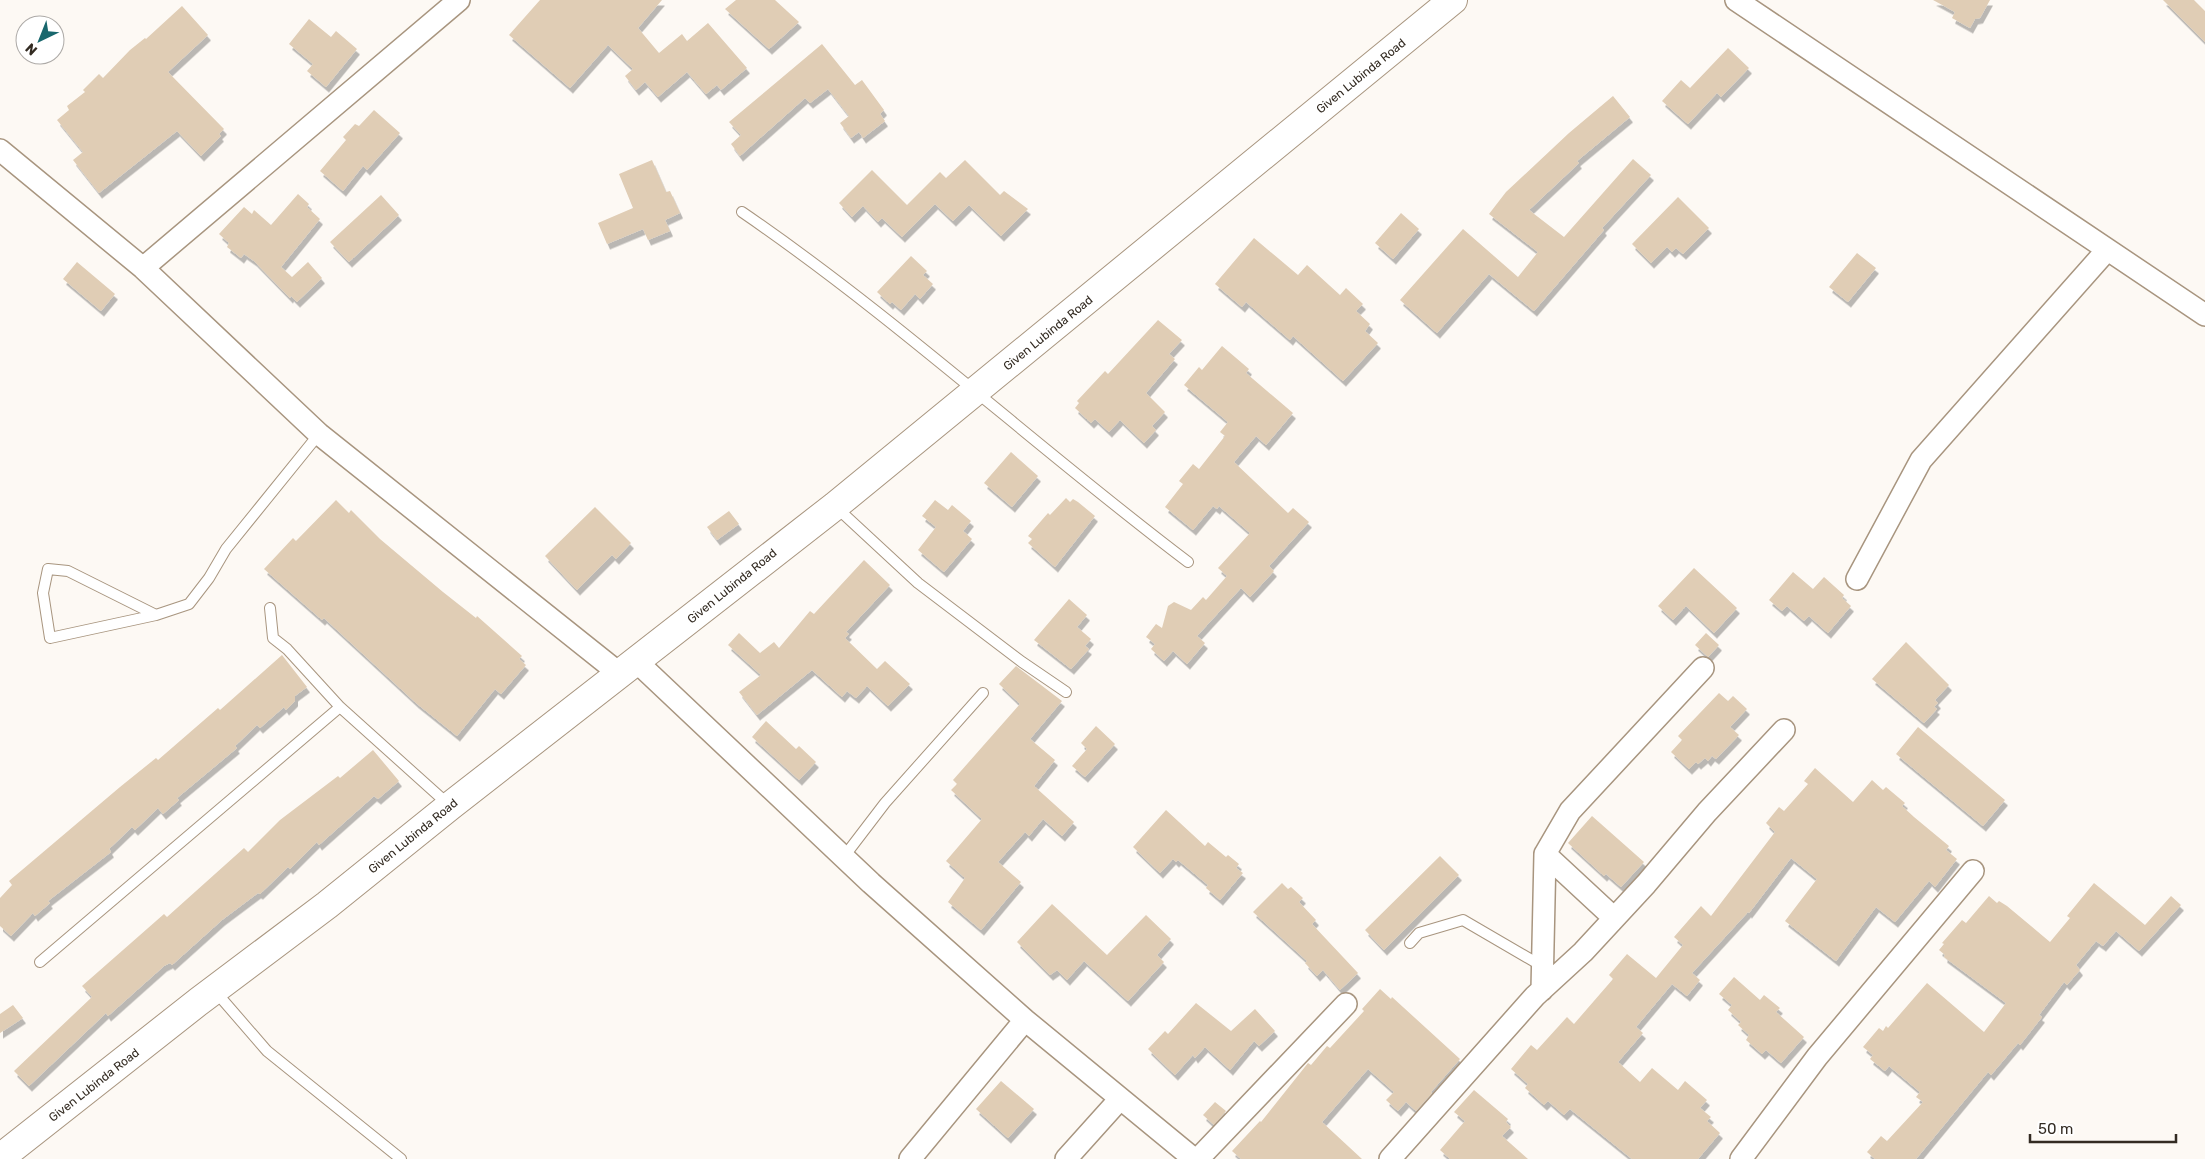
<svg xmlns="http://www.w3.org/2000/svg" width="2205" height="1159" font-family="Rubik,sans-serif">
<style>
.building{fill:#e0cdb5;filter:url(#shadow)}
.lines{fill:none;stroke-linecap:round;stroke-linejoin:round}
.lane-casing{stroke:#a8957f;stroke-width:12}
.street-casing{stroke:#a8957f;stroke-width:24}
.secondary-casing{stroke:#a8957f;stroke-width:30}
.lane{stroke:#fff;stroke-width:10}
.street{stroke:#fff;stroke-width:21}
.secondary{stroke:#fff;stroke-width:28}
.labels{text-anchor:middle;stroke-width:4;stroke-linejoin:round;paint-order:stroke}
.street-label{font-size:12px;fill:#332b22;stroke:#fff}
</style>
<defs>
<filter id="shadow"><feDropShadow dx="3" dy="5.5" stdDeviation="0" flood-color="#0004"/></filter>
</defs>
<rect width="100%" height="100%" fill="#fdf9f4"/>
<!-- building -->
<path class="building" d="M 540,0 L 662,0 L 638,28 L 659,53 L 682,34 L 687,41 L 708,23 L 747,68 L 721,90 L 717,85 L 706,94 L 687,72 L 658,97 L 645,82 L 636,90 L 625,76 L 633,69 L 608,45 L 570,88 L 509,35 Z
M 736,0 L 775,0 L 799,22 L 769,49 L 725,9 Z
M 1933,0 L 1990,0 L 1980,18 L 1975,19 L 1970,28 L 1952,18 L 1955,12 Z
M 2163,0 L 2194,0 L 2205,11 L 2205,42 Z
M 182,6 L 208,35 L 168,72 L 224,129 L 219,134 L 221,136 L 201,156 L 177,131 L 99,193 L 73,160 L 83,152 L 57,120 L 69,110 L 67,106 L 85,92 L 83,90 L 99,74 L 103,78 L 130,50 L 145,38 L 146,39 Z
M 309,19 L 331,37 L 336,31 L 357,49 L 326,87 L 307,71 L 313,64 L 289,44 Z
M 822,44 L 855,85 L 862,80 L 884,110 L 880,114 L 885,121 L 863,138 L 859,132 L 851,138 L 840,123 L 849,116 L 828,89 L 810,103 L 805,98 L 740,156 L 731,144 L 741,135 L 729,122 Z
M 1728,48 L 1749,68 L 1721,97 L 1717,93 L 1688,124 L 1662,101 L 1681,80 L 1690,88 Z
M 1613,96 L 1630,117 L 1577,161 L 1579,163 L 1529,210 L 1564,237 L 1633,159 L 1651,175 L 1602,228 L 1604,230 L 1534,311 L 1489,274 L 1437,333 L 1400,300 L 1463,229 L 1518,277 L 1538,252 L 1489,214 L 1506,192 L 1569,133 Z
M 374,110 L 400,133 L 367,170 L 363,166 L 343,191 L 320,171 L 346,140 L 343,137 L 355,124 L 359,126 Z
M 652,160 L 666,192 L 670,191 L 680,213 L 665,220 L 670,231 L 648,240 L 643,229 L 607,244 L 598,223 L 633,208 L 619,174 Z
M 965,160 L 1000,195 L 1004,191 L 1028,209 L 1001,236 L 969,205 L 953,221 L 935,204 L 902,237 L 882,218 L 878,222 L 863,206 L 852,217 L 839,203 L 872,170 L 907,205 L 940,172 L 946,178 Z
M 298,194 L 309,204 L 307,207 L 320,219 L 281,267 L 292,277 L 308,262 L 322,278 L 297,302 L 291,296 L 290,298 L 254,261 L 244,254 L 241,258 L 227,247 L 229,243 L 219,234 L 244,207 L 252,214 L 254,210 L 271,225 Z
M 381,195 L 399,215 L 349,262 L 330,242 Z
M 1678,197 L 1709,228 L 1683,254 L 1676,248 L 1672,252 L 1667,247 L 1651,263 L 1632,244 Z
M 1401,213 L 1419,229 L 1393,259 L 1375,243 Z
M 1254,238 L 1298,275 L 1307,265 L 1340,295 L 1346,288 L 1363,304 L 1356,311 L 1370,324 L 1365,331 L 1378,343 L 1343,381 L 1293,336 L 1290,340 L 1246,302 L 1242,307 L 1215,284 Z
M 1857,253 L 1876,268 L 1848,302 L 1829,287 Z
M 911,256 L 927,271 L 923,275 L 933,284 L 920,299 L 915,294 L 901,310 L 892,302 L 890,304 L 877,292 Z
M 77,262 L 115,294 L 101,311 L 63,279 Z
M 1158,320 L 1182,340 L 1169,354 L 1175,359 L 1146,393 L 1165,412 L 1152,426 L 1156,430 L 1144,443 L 1120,420 L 1109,432 L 1095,419 L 1091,423 L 1075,408 L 1079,403 L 1077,401 L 1105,371 L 1108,374 Z
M 1222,346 L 1249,369 L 1246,373 L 1293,413 L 1266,445 L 1256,436 L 1234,462 L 1288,513 L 1293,508 L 1309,522 L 1269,566 L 1274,571 L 1250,597 L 1241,588 L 1197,636 L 1205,643 L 1187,664 L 1173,651 L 1164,661 L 1151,649 L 1155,644 L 1146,637 L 1156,624 L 1162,628 L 1168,606 L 1174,602 L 1191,610 L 1203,597 L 1206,600 L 1227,576 L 1218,568 L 1250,533 L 1219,506 L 1217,509 L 1213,506 L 1193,530 L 1165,507 L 1183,484 L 1179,481 L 1193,464 L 1199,469 L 1225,436 L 1220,432 L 1228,422 L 1184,385 L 1199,367 L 1202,370 Z
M 1011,452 L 1038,476 L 1012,507 L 984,483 Z
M 1066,498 L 1070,502 L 1073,499 L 1078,502 L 1095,516 L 1055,567 L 1028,543 L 1032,539 L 1028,536 L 1048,513 L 1050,515 Z
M 336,500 L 349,513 L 351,510 L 380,539 L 443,592 L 476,618 L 477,616 L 522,656 L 519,659 L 526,665 L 501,694 L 495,689 L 457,736 L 416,703 L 324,618 L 322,620 L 264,569 L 293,538 L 296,541 Z
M 935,500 L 948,510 L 952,505 L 971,521 L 963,531 L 972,539 L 944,572 L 918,550 L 936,527 L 922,516 Z
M 595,507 L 631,543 L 616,559 L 612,555 L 577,590 L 545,556 Z
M 729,511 L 739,524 L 717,540 L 707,527 Z
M 864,560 L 890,585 L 846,632 L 849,634 L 845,638 L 877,669 L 885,661 L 910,684 L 888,706 L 867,686 L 856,698 L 847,691 L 842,697 L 812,670 L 757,715 L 739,692 L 761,675 L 728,645 L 739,633 L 760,653 L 774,642 L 779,648 L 810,611 L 814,614 Z
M 1694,568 L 1737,608 L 1714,633 L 1686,606 L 1673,620 L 1658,606 Z
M 1793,572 L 1813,589 L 1824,577 L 1844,595 L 1842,598 L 1851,606 L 1828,633 L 1809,616 L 1804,621 L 1787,606 L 1782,611 L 1769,600 Z
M 1069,599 L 1087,615 L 1077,627 L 1091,639 L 1085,646 L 1089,649 L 1071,669 L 1034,640 Z
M 1706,633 L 1719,645 L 1708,657 L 1695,645 Z
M 1906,642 L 1949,685 L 1935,700 L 1938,703 L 1934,707 L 1937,709 L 1924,723 L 1872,679 Z
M 282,655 L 307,687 L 295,696 L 295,701 L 286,710 L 284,707 L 260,728 L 257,725 L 235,746 L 237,748 L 177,798 L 179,800 L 163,814 L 158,808 L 135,830 L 132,827 L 109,849 L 111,852 L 48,901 L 50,903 L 35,916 L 33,913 L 11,936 L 0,926 L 0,898 L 12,885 L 9,881 L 120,787 L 156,758 L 158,760 L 218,708 L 220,710 Z
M 1016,666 L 1062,701 L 1030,739 L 1055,760 L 1034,786 L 1074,822 L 1062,836 L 1043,819 L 1029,836 L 1025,832 L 998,862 L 1021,882 L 981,930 L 948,902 L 965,878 L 946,861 L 982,819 L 951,790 L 957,784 L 953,780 L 1020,704 L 999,684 Z
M 1719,693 L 1728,701 L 1733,696 L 1747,709 L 1730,727 L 1739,735 L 1716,759 L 1712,756 L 1708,761 L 1705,758 L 1698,764 L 1696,762 L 1689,769 L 1671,752 L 1682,740 L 1678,736 Z
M 766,721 L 796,749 L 799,746 L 816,762 L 799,780 L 752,737 Z
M 1096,726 L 1115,744 L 1085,777 L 1072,766 L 1087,749 L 1081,743 Z
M 1918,727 L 2005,800 L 1983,826 L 1896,754 Z
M 373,750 L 399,781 L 378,799 L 374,796 L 319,845 L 317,842 L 290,869 L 288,867 L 260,894 L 258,893 L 222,920 L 172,965 L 170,963 L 164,966 L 108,1016 L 106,1013 L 29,1086 L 14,1071 L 92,997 L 82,986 L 164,914 L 167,917 L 244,848 L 248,852 L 280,820 L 338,776 L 340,778 Z
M 1815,768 L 1853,802 L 1872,780 L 1883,790 L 1886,787 L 1905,803 L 1902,806 L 1914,817 L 1949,846 L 1946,850 L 1957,859 L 1935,887 L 1929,881 L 1895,922 L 1876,907 L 1836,961 L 1785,921 L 1817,879 L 1791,858 L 1749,913 L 1748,912 L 1692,973 L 1700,980 L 1687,996 L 1672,984 L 1636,1027 L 1643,1033 L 1618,1062 L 1640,1082 L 1652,1068 L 1678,1090 L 1685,1081 L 1707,1100 L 1700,1108 L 1711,1117 L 1707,1121 L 1720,1133 L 1698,1159 L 1632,1159 L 1570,1109 L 1564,1115 L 1548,1101 L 1544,1105 L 1525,1088 L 1528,1084 L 1511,1069 L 1531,1045 L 1537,1050 L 1567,1017 L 1574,1024 L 1613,979 L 1609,975 L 1627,954 L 1656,978 L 1683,945 L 1674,937 L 1701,906 L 1711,916 L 1775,832 L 1766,823 L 1779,807 L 1784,811 L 1808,784 L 1804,781 Z
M 1166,810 L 1205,846 L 1208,842 L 1226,857 L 1228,855 L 1239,864 L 1236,868 L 1243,873 L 1220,900 L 1206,888 L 1208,885 L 1178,860 L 1176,862 L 1173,859 L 1160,873 L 1133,847 Z
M 1592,816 L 1644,862 L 1621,887 L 1606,874 L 1604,876 L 1568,843 Z
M 1440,856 L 1459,875 L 1384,950 L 1365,930 Z
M 1282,883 L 1288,889 L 1291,887 L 1303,898 L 1299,902 L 1316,920 L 1312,924 L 1358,973 L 1340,990 L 1323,970 L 1317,976 L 1305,963 L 1307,961 L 1253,912 Z
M 2094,883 L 2145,925 L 2171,896 L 2181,905 L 2139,951 L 2116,931 L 2103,946 L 2096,941 L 2076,965 L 2080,970 L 2067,985 L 2064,982 L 2039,1015 L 2042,1017 L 2020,1045 L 2018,1043 L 1991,1075 L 1988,1072 L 1916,1159 L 1875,1159 L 1867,1152 L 1881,1136 L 1887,1141 L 1923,1102 L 1916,1097 L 1920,1092 L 1889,1066 L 1885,1071 L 1870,1059 L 1873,1055 L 1863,1047 L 1879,1028 L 1883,1031 L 1886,1026 L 1888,1028 L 1927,983 L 1984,1032 L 2006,1003 L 1944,957 L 1945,955 L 1939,950 L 1944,944 L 1942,943 L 1962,920 L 1966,923 L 1989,896 L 1997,903 L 1999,901 L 2007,906 L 2050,942 L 2070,918 L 2067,916 Z
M 1052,904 L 1107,955 L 1146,915 L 1171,939 L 1157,955 L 1164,962 L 1128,1001 L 1084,961 L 1067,980 L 1057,970 L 1050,975 L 1017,942 Z
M 1734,977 L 1760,1000 L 1764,995 L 1780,1008 L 1776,1012 L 1804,1037 L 1781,1063 L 1766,1050 L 1762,1054 L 1746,1040 L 1749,1035 L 1738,1025 L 1741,1022 L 1728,1010 L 1732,1005 L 1719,994 Z
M 1380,989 L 1391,999 L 1392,997 L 1460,1059 L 1431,1092 L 1432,1093 L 1416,1111 L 1406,1102 L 1398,1111 L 1386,1100 L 1394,1092 L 1368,1069 L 1322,1122 L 1362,1159 L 1241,1159 L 1232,1151 L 1260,1121 L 1261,1122 L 1308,1063 L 1311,1065 L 1327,1046 L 1330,1048 L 1364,1011 L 1362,1009 Z
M 1196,1003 L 1231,1031 L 1255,1009 L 1275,1031 L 1259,1046 L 1254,1041 L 1230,1070 L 1205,1047 L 1195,1058 L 1193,1055 L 1175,1075 L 1148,1049 L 1165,1031 L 1168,1034 Z
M 13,1005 L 23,1018 L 0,1033 L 0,1014 Z
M 1001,1081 L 1034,1109 L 1008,1138 L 976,1109 Z
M 1474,1090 L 1508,1119 L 1506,1122 L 1511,1127 L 1502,1136 L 1528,1159 L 1450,1159 L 1440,1150 L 1465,1121 L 1454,1112 Z
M 1215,1102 L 1226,1111 L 1214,1125 L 1203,1115 Z"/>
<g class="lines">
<!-- lane casing -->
<g class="lane-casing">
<path id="lane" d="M 742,212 C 898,319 1037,448 1188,562
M 836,507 L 918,583 L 1022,662 L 1066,692
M 270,608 L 273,638 L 287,649 L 340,707 L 449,805
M 156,615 L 68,571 L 48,569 L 43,593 L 50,638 L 156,615 L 189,604 L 209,578 L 226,549 L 319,434
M 843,858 L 885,803 L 983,693
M 1410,943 L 1419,933 L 1463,920 L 1542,966
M 40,962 L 340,707
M 215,991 L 267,1051 L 401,1159"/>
</g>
<!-- street casing -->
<g class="street-casing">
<path id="street" d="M 1736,0 L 2205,315
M 0,150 L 143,268 L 319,434 L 620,674
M 143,268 L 459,0
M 1857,579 L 1921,460 L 2107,250
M 637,662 L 871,883 L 1025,1020 L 1194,1159
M 1545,854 L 1614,918
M 1542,990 L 1545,854 L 1570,811 L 1703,668
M 910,1159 L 1025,1020
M 1066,1159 L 1119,1100
M 1198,1159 L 1346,1004
M 1390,1159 L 1535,996 L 1583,952 L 1646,884 L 1707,812 L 1784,730
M 1741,1159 L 1817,1057 L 1973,871"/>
</g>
<!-- secondary casing -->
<g class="secondary-casing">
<path id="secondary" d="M 0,1158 L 198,1002 L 327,905 L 450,806 L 835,506 L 1453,0"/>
</g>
<!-- lane -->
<use href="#lane" class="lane"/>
<!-- street -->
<use href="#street" class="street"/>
<!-- secondary -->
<use href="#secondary" class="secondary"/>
</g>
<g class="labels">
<!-- street labels -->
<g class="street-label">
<text transform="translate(1361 76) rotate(-39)" y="4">Given Lubinda Road</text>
<text transform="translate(1048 333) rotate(-39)" y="4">Given Lubinda Road</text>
<text transform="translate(732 586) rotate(-39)" y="4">Given Lubinda Road</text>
<text transform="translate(413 836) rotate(-39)" y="4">Given Lubinda Road</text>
<text transform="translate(94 1085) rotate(-38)" y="4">Given Lubinda Road</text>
</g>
</g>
<!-- north arrow -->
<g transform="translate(40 40) rotate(223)"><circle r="24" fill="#ffffff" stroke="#adaaa7"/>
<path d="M0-4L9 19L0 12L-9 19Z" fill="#19676d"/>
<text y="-8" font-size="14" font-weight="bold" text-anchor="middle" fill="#332b22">N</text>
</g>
<!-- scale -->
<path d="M2030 1134v8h146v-8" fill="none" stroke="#332b22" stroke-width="2.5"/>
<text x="2038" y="1134" font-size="15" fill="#332b22" stroke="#ffffff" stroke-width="4" paint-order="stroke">50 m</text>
</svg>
